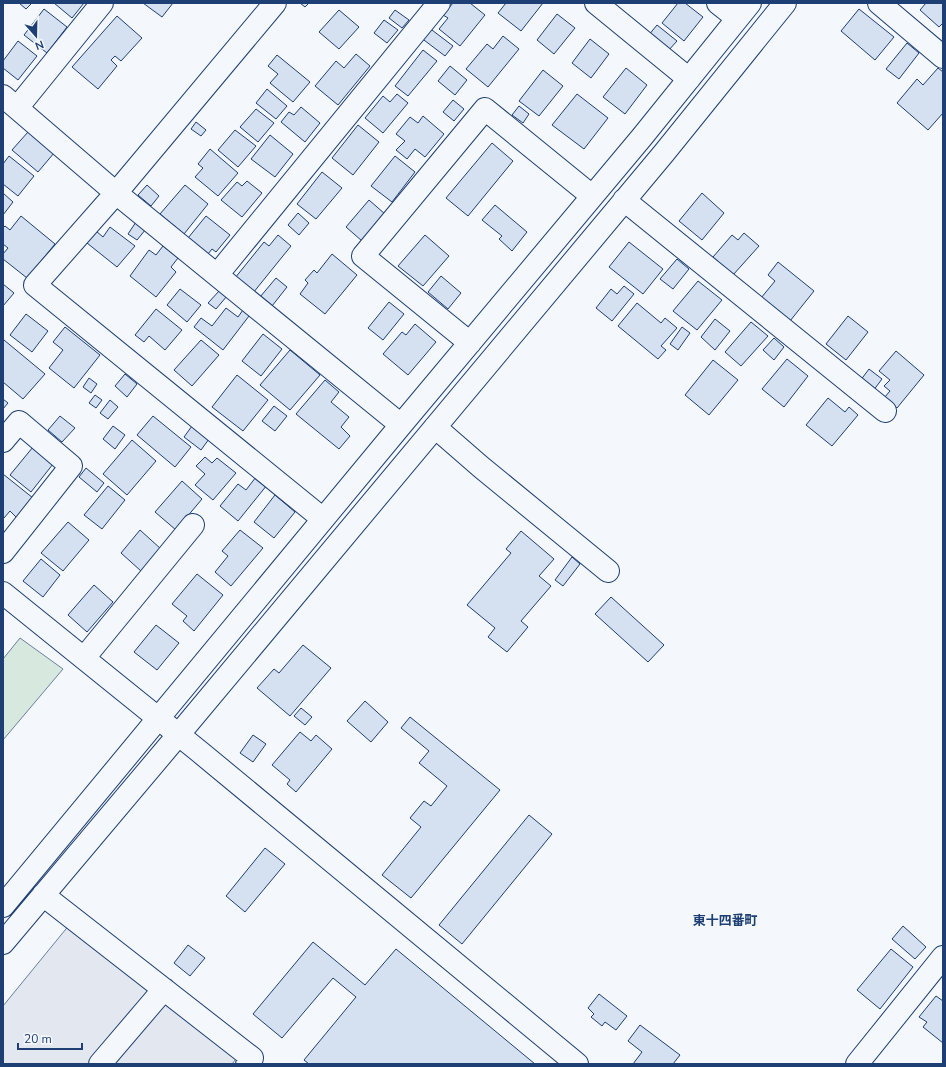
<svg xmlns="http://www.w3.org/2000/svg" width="946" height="1067" font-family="'Nunito Sans','Noto Sans JP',sans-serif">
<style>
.green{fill:#d7e8df;stroke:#687fa3}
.parking{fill:#e3e8f0;stroke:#687fa3}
.building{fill:#d5e0f0;stroke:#1d3f73}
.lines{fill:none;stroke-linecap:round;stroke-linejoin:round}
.minor-casing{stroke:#1d3f73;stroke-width:24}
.minor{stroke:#f4f7fb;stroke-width:22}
.labels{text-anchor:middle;stroke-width:3;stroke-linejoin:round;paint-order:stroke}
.quarter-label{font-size:13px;font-weight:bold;fill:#1d3f73;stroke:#f4f7fb}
</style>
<rect width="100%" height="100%" fill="#f4f7fb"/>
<!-- green -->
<path class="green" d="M 20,638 L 63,669 L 3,740 L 3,659 Z"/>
<!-- parking -->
<path class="parking" d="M 70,924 L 236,1059 L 232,1064 L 3,1064 L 3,1006 Z"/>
<!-- building -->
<path class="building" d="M 19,3 L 32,3 L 26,9 Z
M 54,3 L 84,3 L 72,18 Z
M 143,3 L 173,3 L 162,17 Z
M 300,3 L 309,3 L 305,7 Z
M 453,3 L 470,3 L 485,15 L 460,46 L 439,29 L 448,18 L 443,15 Z
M 506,3 L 543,3 L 521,31 L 498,13 Z
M 678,3 L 685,3 L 703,17 L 684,41 L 662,23 Z
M 926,3 L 943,3 L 943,23 L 939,27 L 920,10 Z
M 44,9 L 67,27 L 47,53 L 24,35 Z
M 859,9 L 894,37 L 875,60 L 841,31 Z
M 339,10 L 359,27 L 339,49 L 319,32 Z
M 395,10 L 409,20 L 402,28 L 389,18 Z
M 557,14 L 575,28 L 554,54 L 537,40 Z
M 117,16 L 142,38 L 121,61 L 115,56 L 111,60 L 117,66 L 98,89 L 72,67 Z
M 384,20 L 398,30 L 387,43 L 374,33 Z
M 657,25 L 677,41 L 668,51 L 648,36 Z
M 428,27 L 453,46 L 445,56 L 420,37 Z
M 503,36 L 519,49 L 488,87 L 466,69 L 487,44 L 493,49 Z
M 590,39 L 609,54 L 591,78 L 572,63 Z
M 18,41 L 37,56 L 18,80 L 3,68 L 3,61 Z
M 907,43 L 919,53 L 899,79 L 886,69 Z
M 423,50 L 437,61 L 408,96 L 395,86 Z
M 356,54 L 370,66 L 338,105 L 315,86 L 336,61 L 344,68 Z
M 277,55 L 310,82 L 293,102 L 270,83 L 278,74 L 268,66 Z
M 450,66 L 467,80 L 455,95 L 438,81 Z
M 626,68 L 647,85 L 625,114 L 603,97 Z
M 938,68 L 943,72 L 943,113 L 928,130 L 897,103 L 917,79 L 923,85 Z
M 543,70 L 563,86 L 539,116 L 519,101 Z
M 267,89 L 287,106 L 276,119 L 256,103 Z
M 397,94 L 408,103 L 383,133 L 365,118 L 383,96 L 390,102 Z
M 577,94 L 608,118 L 584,149 L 552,125 Z
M 453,100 L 464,109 L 454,121 L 443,112 Z
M 519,106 L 529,114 L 523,123 L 512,115 Z
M 301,107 L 320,123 L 305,142 L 281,122 L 289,112 L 294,115 Z
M 256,109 L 274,123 L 258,142 L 240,127 Z
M 423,116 L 444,134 L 425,157 L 415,149 L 407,159 L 396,150 L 405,141 L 396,134 L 410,117 L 418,123 Z
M 196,122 L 206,130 L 201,136 L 191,129 Z
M 358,125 L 379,142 L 353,175 L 332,158 Z
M 235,130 L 256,146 L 238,167 L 218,150 Z
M 28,132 L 54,153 L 38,172 L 12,150 Z
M 270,135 L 293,154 L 275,177 L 251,159 Z
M 492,143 L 513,161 L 468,216 L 446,198 Z
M 210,149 L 238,173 L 218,196 L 195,177 L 203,168 L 198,164 Z
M 9,156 L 34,176 L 18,196 L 3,184 L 3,164 Z
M 395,156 L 415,172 L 392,202 L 371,186 Z
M 322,172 L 342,188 L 316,219 L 297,204 Z
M 247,181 L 262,193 L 242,217 L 221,200 L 237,182 L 242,186 Z
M 147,185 L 159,196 L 151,206 L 138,195 Z
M 185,185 L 208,204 L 184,234 L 160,214 Z
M 3,193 L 13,202 L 3,215 Z
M 702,193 L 724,213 L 702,240 L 679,221 Z
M 369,200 L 385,214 L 362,241 L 346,227 Z
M 495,205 L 527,232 L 512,251 L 499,239 L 502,236 L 482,220 Z
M 298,213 L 309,223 L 299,235 L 288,225 Z
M 21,216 L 55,244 L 27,278 L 3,259 L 3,254 L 8,248 L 3,244 L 3,228 L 5,226 L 10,230 Z
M 206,216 L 230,235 L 216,252 L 212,249 L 208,254 L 188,238 Z
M 136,222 L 146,229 L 137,240 L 128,234 Z
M 110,227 L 135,246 L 117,267 L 87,243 L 96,231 L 103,237 Z
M 744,233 L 759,246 L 733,275 L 713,257 L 732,235 L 738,240 Z
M 278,235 L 291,246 L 253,293 L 235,278 L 264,242 L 269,246 Z
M 425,235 L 449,256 L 423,286 L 398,266 Z
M 629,242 L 663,269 L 643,294 L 609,267 Z
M 163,246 L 178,258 L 171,267 L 176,272 L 156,297 L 130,276 L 149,250 L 156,255 Z
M 332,254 L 357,275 L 325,314 L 300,294 L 308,283 L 305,280 L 314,270 L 317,273 Z
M 677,259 L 689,269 L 673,289 L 660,279 Z
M 778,262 L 814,291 L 790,321 L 761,298 L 775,281 L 768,275 Z
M 441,276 L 461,293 L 448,309 L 428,292 Z
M 276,278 L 287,287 L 272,306 L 260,297 Z
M 698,281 L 722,300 L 697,330 L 673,311 Z
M 3,284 L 14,293 L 3,306 Z
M 624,286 L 634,294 L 612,321 L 596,308 L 611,289 L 617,294 Z
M 180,289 L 201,305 L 187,322 L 167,305 Z
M 220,290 L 227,296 L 216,309 L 208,303 Z
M 389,302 L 404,314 L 383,340 L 368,328 Z
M 637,303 L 661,323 L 665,318 L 677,328 L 661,346 L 666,350 L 658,359 L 618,326 Z
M 226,308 L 238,317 L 243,310 L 249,316 L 223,350 L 194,327 L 201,318 L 212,326 Z
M 156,309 L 182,330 L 165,350 L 149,336 L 144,342 L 135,335 Z
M 26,314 L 48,331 L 32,352 L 10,335 Z
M 848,316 L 868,332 L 846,360 L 826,344 Z
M 715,319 L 730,331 L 715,350 L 701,337 Z
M 751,322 L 768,336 L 741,366 L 725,352 Z
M 415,324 L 436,342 L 408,375 L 383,354 L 402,332 L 406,335 Z
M 65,327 L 100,355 L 74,388 L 49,368 L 63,350 L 53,342 Z
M 682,327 L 690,333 L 678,350 L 670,344 Z
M 263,334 L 282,349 L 261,376 L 242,361 Z
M 774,338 L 784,347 L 774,360 L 763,350 Z
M 4,340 L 45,374 L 23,399 L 3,382 L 3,341 Z
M 201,340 L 219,355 L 192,386 L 174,370 Z
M 290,350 L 320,375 L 290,410 L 260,385 Z
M 896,351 L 924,375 L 897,408 L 884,398 L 890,391 L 884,386 L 890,380 L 879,371 Z
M 787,359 L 808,376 L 784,407 L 762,389 Z
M 713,360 L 738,380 L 709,415 L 685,395 Z
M 869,369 L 882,379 L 873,391 L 860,381 Z
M 125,374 L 137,384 L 127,397 L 115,386 Z
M 237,375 L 268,400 L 243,431 L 212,407 Z
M 89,378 L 97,384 L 91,393 L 83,387 Z
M 325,380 L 339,392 L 331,402 L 349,417 L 341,427 L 350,436 L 339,449 L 296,414 Z
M 95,395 L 102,400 L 96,408 L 89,403 Z
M 828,398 L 845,412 L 849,407 L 858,415 L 832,446 L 806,425 Z
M 3,399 L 8,403 L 3,409 Z
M 110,400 L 118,407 L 108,419 L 100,413 Z
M 274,406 L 287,416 L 275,431 L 262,421 Z
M 60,416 L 75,428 L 62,442 L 48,430 Z
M 153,416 L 191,447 L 175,467 L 137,435 Z
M 113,426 L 125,435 L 115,449 L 103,439 Z
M 192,426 L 209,439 L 201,450 L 184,437 Z
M 132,440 L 156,461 L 127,495 L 103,474 Z
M 33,447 L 53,464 L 31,492 L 10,475 Z
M 205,457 L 212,463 L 217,458 L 236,473 L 213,500 L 195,485 L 205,474 L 196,466 Z
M 86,468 L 104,483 L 97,492 L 79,477 Z
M 3,474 L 33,498 L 17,518 L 10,511 L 4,518 L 3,517 Z
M 256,477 L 267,485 L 238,521 L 220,506 L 238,484 L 246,490 Z
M 182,481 L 202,499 L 176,530 L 155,512 Z
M 108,486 L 125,500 L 102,529 L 84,515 Z
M 275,495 L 295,512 L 274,538 L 254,522 Z
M 68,522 L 89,540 L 63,571 L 41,553 Z
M 140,530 L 161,549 L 141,571 L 121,553 Z
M 240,530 L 263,548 L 231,586 L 215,572 L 228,556 L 222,551 Z
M 521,531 L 554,559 L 539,576 L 551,586 L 521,621 L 528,627 L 507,652 L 488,637 L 495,628 L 467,605 L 511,553 L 506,549 Z
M 572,557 L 580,564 L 563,586 L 555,580 Z
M 41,559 L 60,575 L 43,597 L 23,581 Z
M 197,574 L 223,595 L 194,631 L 183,621 L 187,616 L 172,604 Z
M 94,585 L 113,602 L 87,632 L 68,615 Z
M 611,597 L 664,645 L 648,662 L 595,614 Z
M 156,625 L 179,643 L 157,670 L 134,652 Z
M 303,645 L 331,668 L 290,716 L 257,688 L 274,669 L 279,673 Z
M 365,701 L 388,722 L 371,742 L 347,721 Z
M 301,708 L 312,717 L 305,725 L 294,716 Z
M 410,717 L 500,790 L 411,898 L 382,875 L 421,827 L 410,818 L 424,801 L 431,806 L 447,786 L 419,763 L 429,751 L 401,728 Z
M 300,732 L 311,741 L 316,735 L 332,749 L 296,792 L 287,784 L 290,780 L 272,765 Z
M 253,735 L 266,744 L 253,762 L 240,753 Z
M 529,815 L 552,834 L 462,944 L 439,925 Z
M 265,848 L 285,864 L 245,912 L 226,896 Z
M 903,926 L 926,947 L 915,959 L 892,939 Z
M 313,942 L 365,985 L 396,949 L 535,1064 L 309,1064 L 304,1060 L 356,997 L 333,978 L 282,1038 L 253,1014 Z
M 188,945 L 205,958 L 190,976 L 174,963 Z
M 891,949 L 913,967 L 880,1009 L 857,990 Z
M 599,994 L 627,1016 L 616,1030 L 605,1022 L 602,1026 L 591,1017 L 594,1014 L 588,1008 Z
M 936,996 L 943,1001 L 943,1043 L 923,1027 L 927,1022 L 919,1017 Z
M 640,1025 L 680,1055 L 673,1064 L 633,1064 L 642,1052 L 628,1041 Z"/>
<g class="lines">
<!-- minor casing -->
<g class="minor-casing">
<path id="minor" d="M 275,3 L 116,193 L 35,285 L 323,519
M 596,3 L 689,79
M 718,3 L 737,18
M 879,3 L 943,57
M 3,96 L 116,193 L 401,425
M 17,108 L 102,3
M 624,200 L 885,411
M 217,275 L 439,3
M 470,343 L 363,256 L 485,109 L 592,196
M 435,427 L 481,467 L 608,571
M 3,441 L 19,422 L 71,466 L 3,552
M 3,593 L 200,752 L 577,1064
M 84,658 L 193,525
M 43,895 L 252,1058 L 247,1064
M 3,906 L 401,425 L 642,137 L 750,3
M 3,943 L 179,734 L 664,153 L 785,3
M 100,1064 L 164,989
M 857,1064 L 943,957"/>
</g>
<!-- minor -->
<use href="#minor" class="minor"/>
</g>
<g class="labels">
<!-- quarter labels -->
<g class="quarter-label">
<text x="725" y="925">東十四番町</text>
</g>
</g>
<!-- border -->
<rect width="946" height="1067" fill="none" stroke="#1d3f73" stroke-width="8"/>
<!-- north arrow -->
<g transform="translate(36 36) rotate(160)" stroke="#f4f7fb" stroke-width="3" paint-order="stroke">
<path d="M0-3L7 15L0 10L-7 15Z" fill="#1d3f73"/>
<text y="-6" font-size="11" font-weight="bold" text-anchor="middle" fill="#1d3f73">N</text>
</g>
<!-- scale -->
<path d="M18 1043v6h64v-6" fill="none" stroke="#1d3f73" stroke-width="2"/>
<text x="24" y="1043" font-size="12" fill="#1d3f73" stroke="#f4f7fb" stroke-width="3" paint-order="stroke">20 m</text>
</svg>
